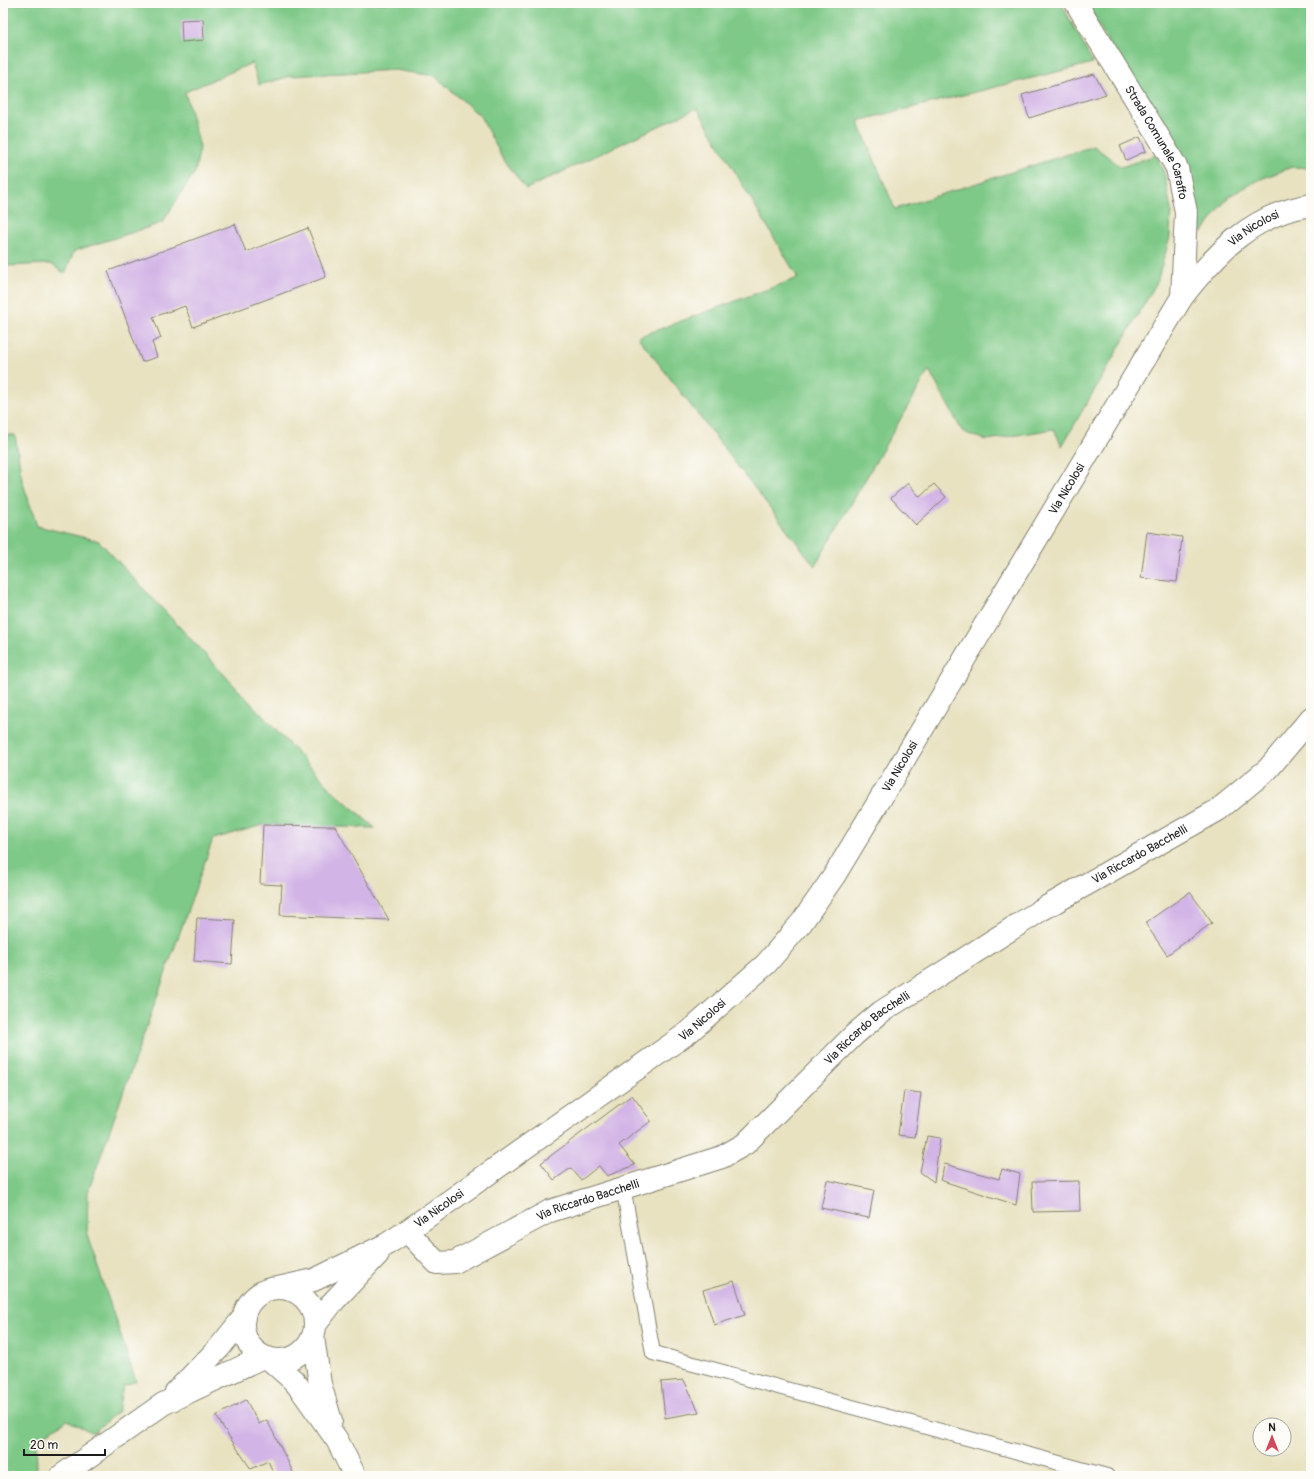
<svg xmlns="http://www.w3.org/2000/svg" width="1314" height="1479" font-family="Pangolin,sans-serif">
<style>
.green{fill:#7ec987;stroke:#4d7252}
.building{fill:#d2b4e6}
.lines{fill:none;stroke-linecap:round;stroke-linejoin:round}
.service-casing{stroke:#827f6e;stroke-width:16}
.minor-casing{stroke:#827f6e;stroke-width:24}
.tertiary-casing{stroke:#827f6e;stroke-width:24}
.secondary-casing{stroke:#827f6e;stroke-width:24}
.service{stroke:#fff;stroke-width:14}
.minor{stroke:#fff;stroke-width:22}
.tertiary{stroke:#fff;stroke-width:22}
.secondary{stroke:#fff;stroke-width:22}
.labels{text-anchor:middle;stroke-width:3;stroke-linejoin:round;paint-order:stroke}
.street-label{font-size:12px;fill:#1c1c1c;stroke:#fdfcf7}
</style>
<rect width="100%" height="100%" fill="#fdfcf7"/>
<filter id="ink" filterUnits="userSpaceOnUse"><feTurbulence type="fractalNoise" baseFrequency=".025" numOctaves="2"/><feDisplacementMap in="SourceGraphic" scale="8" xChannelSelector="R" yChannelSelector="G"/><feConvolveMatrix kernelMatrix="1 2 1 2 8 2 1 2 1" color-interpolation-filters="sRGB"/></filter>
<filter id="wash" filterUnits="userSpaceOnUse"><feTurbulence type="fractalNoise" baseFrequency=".012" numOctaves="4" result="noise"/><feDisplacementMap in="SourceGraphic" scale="16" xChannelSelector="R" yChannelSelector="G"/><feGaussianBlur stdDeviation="0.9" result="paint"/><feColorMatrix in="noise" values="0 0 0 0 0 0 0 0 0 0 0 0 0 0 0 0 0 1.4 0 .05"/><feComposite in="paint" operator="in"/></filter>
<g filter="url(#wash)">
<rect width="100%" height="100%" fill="#e8e2c1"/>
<!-- green -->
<path class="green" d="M 3,3 L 1061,3 L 1093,63 L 858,121 L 895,209 L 1094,146 L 1121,167 L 1156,155 L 1164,173 L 1171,209 L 1170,237 L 1157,282 L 1062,446 L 1054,429 L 987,440 L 973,436 L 962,431 L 929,370 L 815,566 L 638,337 L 798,278 L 697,108 L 526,189 L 502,157 L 480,116 L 435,76 L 395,70 L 291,76 L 259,85 L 252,63 L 185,92 L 200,147 L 195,172 L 162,223 L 74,251 L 65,274 L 51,264 L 3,266 Z
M 1087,3 L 1311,3 L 1311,168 L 1292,167 L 1261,179 L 1229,196 L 1202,233 L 1192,201 Z
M 3,435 L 15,435 L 22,480 L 37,526 L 99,541 L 332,790 L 375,828 L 263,825 L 213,839 L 88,1192 L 87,1235 L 136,1381 L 123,1386 L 118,1411 L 93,1433 L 67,1420 L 36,1440 L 37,1468 L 26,1476 L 3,1476 Z"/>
<g id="blocks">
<!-- building -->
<path class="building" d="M 203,19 L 204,40 L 182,42 L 181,20 Z
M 1094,74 L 1106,94 L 1029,118 L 1022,95 Z
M 1140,137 L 1146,151 L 1126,160 L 1120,146 Z
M 235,224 L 246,252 L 308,228 L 326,277 L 193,327 L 185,306 L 153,317 L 161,338 L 152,342 L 157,357 L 142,362 L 108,271 Z
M 908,483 L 920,497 L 934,484 L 946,497 L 916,525 L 891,498 Z
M 1147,532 L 1182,537 L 1177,582 L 1141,578 Z
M 263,825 L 335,826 L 389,920 L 280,915 L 282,885 L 260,884 Z
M 1190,892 L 1212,923 L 1167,955 L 1145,923 Z
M 197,918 L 235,920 L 232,964 L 194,961 Z
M 904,1091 L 921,1093 L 915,1137 L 898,1135 Z
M 632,1095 L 651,1121 L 619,1145 L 635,1165 L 607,1176 L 599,1166 L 581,1180 L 571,1168 L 554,1180 L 541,1163 Z
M 927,1136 L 940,1138 L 934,1182 L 920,1172 Z
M 945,1164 L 999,1179 L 1002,1169 L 1020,1174 L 1016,1205 L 940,1180 Z
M 827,1180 L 874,1190 L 869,1218 L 821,1208 Z
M 1079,1181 L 1080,1211 L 1033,1212 L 1032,1182 Z
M 734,1281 L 745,1315 L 714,1325 L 703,1290 Z
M 684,1380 L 699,1412 L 665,1418 L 661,1382 Z
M 246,1400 L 259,1424 L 267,1420 L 295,1476 L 275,1476 L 268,1461 L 251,1469 L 230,1438 L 216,1416 Z"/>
</g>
</g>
<g filter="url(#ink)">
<use href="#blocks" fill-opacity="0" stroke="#827f6e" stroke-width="1"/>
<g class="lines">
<!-- service casing -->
<g class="service-casing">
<path id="service" d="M 623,1187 L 653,1353 L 1107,1476"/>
</g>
<!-- minor casing -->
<g class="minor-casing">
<g id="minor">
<path id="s1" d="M 1076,3 L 1154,129 L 1177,168 L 1186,212 L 1182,297"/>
<path id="s2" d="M 407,1231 L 437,1263 L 455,1262 L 550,1211 L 722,1157 L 745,1144 L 854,1035 L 881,1012 L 1041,910 L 1218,810 L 1268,769 L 1311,718"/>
</g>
</g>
<!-- tertiary casing -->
<g class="tertiary-casing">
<path id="tertiary" d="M 176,1392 L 219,1348 L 244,1317
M 61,1476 L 163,1404 L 263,1357"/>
</g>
<!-- secondary casing -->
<g class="secondary-casing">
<g id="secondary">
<path id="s3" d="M 278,1288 L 314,1280 L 387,1244 L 407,1231 L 689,1032 L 766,964 L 802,922 L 834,876 L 1182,297 C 1217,252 1252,214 1311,205"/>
<circle cx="279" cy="1324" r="36"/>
<path d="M 315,1325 L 332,1303 L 378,1254"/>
<path d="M 313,1337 L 320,1384 L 331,1421"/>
<path d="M 268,1358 L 294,1381 L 302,1391 L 337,1440 L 355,1476"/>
</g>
</g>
<!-- service -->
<use href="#service" class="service"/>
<!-- minor -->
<use href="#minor" class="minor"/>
<!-- tertiary -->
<use href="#tertiary" class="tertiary"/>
<!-- secondary -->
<use href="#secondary" class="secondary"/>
</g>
</g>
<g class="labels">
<!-- street labels -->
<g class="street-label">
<text dy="4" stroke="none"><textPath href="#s1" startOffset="162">Strada Comunale Caraffo</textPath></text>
<text dy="4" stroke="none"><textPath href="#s3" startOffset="1477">Via Nicolosi</textPath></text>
<text dy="4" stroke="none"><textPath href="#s3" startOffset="1153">Via Nicolosi</textPath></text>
<text dy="4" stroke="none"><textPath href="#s3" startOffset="829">Via Nicolosi</textPath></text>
<text dy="4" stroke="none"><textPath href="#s2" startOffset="869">Via Riccardo Bacchelli</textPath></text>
<text dy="4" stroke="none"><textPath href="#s3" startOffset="505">Via Nicolosi</textPath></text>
<text dy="4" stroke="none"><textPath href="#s2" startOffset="545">Via Riccardo Bacchelli</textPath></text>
<text dy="4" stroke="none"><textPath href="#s2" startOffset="209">Via Riccardo Bacchelli</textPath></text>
<text dy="4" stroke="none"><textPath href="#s3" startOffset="181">Via Nicolosi</textPath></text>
</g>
</g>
<!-- margin -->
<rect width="1314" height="1479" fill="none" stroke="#fdfcf7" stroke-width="16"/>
<!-- north arrow -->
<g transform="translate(1272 1437)"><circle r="19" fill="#fdfcf7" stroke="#a3a29f"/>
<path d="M0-3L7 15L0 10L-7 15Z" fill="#d1495b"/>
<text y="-6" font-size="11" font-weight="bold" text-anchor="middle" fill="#1c1c1c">N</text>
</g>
<!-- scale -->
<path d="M24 1449v6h81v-6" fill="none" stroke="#1c1c1c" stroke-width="2"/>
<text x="30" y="1449" font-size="12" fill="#1c1c1c" stroke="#fdfcf7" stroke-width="3" paint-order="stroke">20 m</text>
</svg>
